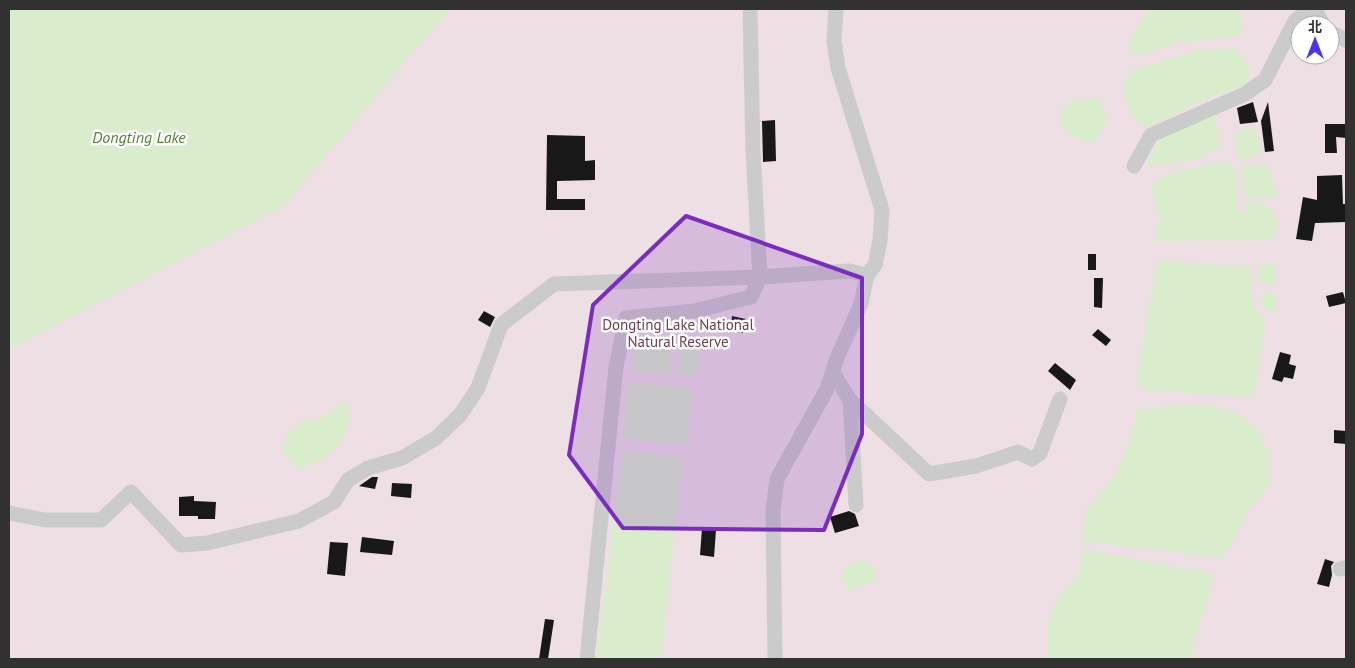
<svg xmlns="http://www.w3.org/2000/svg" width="1355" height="668" font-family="'PT Sans','Noto Sans SC',sans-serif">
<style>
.green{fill:#eddfe4;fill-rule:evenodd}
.water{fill:#d9edcc}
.building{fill:#181818}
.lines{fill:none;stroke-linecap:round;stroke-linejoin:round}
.minor{stroke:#cbcbcb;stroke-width:15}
.marked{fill:#7b2cbf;fill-opacity:0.2;stroke:#7b2cbf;stroke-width:4;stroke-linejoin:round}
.labels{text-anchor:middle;stroke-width:5;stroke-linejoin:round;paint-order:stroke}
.park-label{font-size:15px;fill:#6d3d4a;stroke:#fff}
.water-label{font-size:16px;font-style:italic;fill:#558037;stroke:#fff}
</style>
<rect width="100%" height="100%" fill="#fff"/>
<!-- green -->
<path class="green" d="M 9,9 L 1346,9 L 1346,659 L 9,659 ZM 1300,25 L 1330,25 L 1330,55 L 1300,55 Z"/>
<!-- water -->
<path class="water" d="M 9,9 L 449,9 L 285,205 L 9,350 Z
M 1150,9 L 1240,9 L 1242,35 L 1177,43 L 1141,55 L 1130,53 L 1129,40 Z
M 1236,48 C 1246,60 1250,69 1250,85 L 1207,98 L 1147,128 C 1125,112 1120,96 1130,71 L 1197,50 Z
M 1098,98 L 1108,118 L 1096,142 C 1080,142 1070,135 1060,123 L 1061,109 L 1073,101 Z
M 1214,113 L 1221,147 L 1195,160 L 1148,166 L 1147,161 L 1160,138 Z
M 1257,128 L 1261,155 L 1238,159 L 1235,131 Z
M 1226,160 L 1235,169 L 1238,212 L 1247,210 L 1245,201 L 1258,202 L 1275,211 L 1278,225 L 1274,239 L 1157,241 L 1160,220 L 1150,186 L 1165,175 Z
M 1267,164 L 1278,195 L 1271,198 L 1245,196 L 1240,167 Z
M 1157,260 L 1251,267 L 1253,306 L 1265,319 L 1254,398 L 1140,389 L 1136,381 Z
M 1259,264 L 1275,264 L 1275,284 L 1258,284 Z
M 1262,293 L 1274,294 L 1277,311 L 1267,310 L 1262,306 Z
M 635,334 L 672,336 L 669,374 L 632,371 Z
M 683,338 L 701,341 L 695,377 L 677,375 Z
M 628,382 L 692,388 L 687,445 L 622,439 Z
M 347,402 L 351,419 L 342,441 L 329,455 L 310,465 L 295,468 L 282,449 L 288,432 L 304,420 L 319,420 L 340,403 Z
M 1208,405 L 1243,416 L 1261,435 L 1269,454 L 1267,489 L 1248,510 L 1231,546 L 1222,558 L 1083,541 L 1086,508 C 1119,477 1129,453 1137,410 L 1168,406 Z
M 622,450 L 683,457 L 660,659 L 597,659 Z
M 1082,549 L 1214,574 L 1193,647 L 1193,659 L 1048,659 L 1048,625 L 1055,601 L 1080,572 Z
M 855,562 L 867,562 L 876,569 L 876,580 L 850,591 L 842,583 L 845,567 Z"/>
<!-- building -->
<path class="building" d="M 1253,102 L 1258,122 L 1240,124 L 1237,108 Z
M 1268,102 L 1274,151 L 1265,152 L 1261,121 Z
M 775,120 L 776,161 L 763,162 L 762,121 Z
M 1325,124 L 1346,124 L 1346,138 L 1336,137 L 1337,153 L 1325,153 Z
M 547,135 L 585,136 L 585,161 L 595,160 L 595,180 L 557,181 L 557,199 L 585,199 L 585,210 L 546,210 Z
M 1342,175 L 1343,204 L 1346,204 L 1346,222 L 1315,223 L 1312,241 L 1296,239 L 1303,197 L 1317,200 L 1317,176 Z
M 1088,254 L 1096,254 L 1096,270 L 1088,270 Z
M 1094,278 L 1103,278 L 1102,308 L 1094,307 Z
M 1343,292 L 1346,303 L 1329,307 L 1326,296 Z
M 484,311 L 495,317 L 490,327 L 478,320 Z
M 732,316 L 746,319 L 743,333 L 730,331 Z
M 1098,329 L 1111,340 L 1106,346 L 1092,335 Z
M 1280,352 L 1291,355 L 1289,364 L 1296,366 L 1293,379 L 1284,377 L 1282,382 L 1272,379 Z
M 1055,363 L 1076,380 L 1070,390 L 1048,371 Z
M 1334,430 L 1346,431 L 1346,444 L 1334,443 Z
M 372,477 L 378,477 L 375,489 L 359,486 Z
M 392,483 L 412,484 L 411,498 L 391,496 Z
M 194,496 L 194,501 L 216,502 L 215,519 L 198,519 L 198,516 L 179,516 L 179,497 Z
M 849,511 L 855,514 L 859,526 L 835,533 L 830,517 Z
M 702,528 L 716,530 L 714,557 L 700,555 Z
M 362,537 L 394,541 L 392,555 L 360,552 Z
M 330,542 L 348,543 L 345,576 L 327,574 Z
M 1325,559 L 1334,562 L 1331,566 L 1332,575 L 1329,587 L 1317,584 Z
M 545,619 L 554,620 L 548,659 L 539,659 Z"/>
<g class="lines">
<!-- minor -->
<path class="minor" d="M 1315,9 L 1323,25
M 1330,32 L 1346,40
M 1134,166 L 1151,135 L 1245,94 L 1265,80 L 1295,21 L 1309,9
M 833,373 L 850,400 L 856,505
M 850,400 L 929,474 L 976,466 L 1018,452 L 1032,459 L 1040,453 L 1060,399
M 9,513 L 45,520 L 101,520 L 131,492 L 181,545 L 207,543 L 299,521 L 334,502 L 348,480 L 368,468 L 402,458 L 436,438 L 460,415 L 478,388 L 501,325 L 554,284 L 760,277 L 849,271 L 867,275 L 875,265 L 880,241 L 882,210 L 838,68 L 834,41 L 836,9
M 1340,569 L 1346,568
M 587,659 L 616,367 L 626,318 L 694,311 L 751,297 L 760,277 L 753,151 L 750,9
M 775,659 L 773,511 L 777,479 L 827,389 L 837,358 L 861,304 L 867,275"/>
</g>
<!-- marked area -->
<path class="marked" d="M 686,216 L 862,278 L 862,434 L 824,530 L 623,528 L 569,455 L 593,305 Z"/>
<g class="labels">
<!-- park labels -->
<g class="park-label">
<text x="678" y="330">Dongting Lake National<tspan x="678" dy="17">Natural Reserve</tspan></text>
</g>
<!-- water labels -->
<g class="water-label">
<text x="139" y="143">Dongting Lake</text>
</g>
</g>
<!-- border -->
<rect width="1355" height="668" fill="none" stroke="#313131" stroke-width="20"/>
<!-- north arrow -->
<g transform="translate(1315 40)"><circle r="24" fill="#ffffff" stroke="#adadad"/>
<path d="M0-4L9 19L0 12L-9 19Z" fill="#4b35e5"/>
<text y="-8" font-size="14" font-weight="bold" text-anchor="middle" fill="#313131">北</text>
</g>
</svg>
